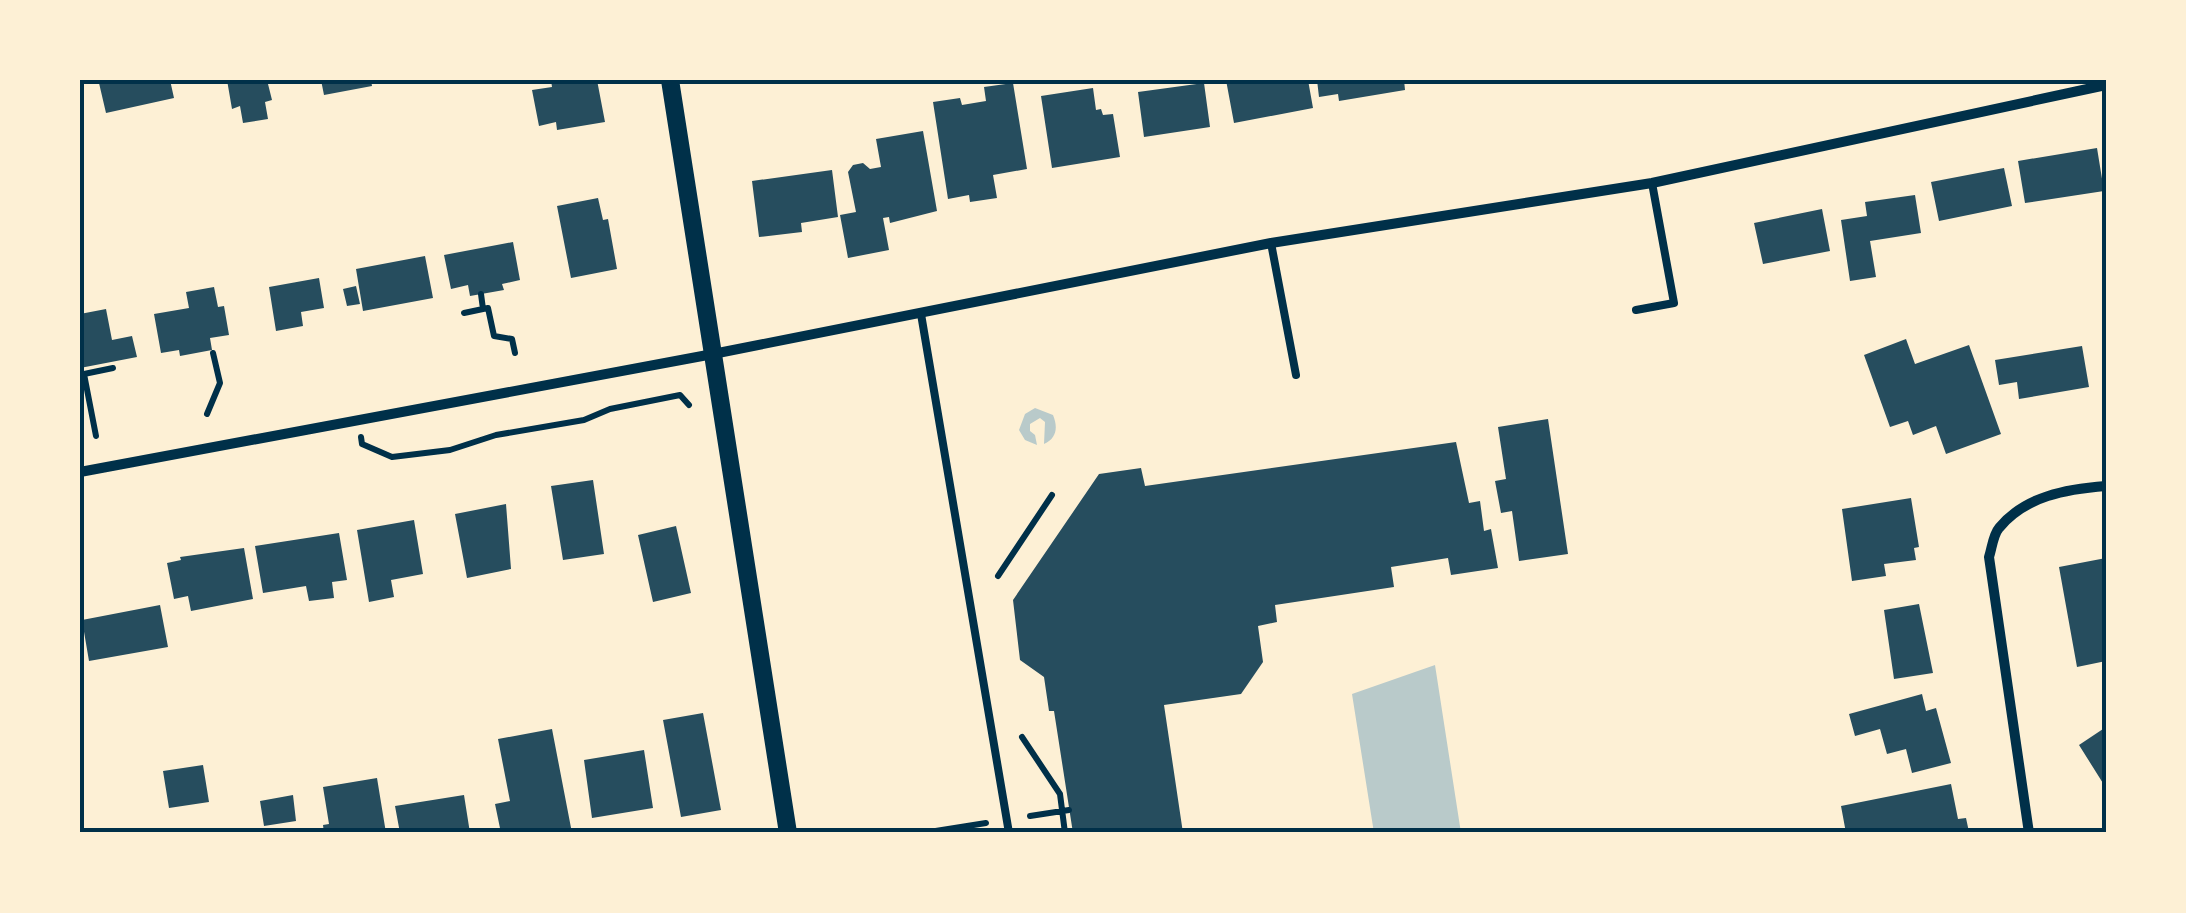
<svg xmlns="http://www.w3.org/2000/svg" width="2186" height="913" font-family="'Varela Round',sans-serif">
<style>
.green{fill:#b9caca}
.building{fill:#264d5e}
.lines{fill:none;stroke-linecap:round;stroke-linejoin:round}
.path{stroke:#003049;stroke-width:6}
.service{stroke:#003049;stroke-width:8}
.minor{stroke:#003049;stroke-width:10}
.tertiary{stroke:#003049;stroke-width:18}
.neatline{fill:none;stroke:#003049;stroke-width:4}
</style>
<rect width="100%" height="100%" fill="#fdf0d5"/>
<!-- green -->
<path class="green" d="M 1035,408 L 1053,415 C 1058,427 1057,438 1044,444 L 1045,422 L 1040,418 L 1030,424 L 1030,431 L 1035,435 L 1037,445 L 1025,440 L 1019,430 L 1025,414 Z
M 1435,665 L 1461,833 L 1374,833 L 1352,694 Z"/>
<!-- building -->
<path class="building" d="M 112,80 L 170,80 L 174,98 L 106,113 L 99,83 Z
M 227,80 L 267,80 L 272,100 L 265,102 L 268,119 L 243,123 L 240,106 L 232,109 Z
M 321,80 L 371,80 L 372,86 L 324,95 Z
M 551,80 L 597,80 L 605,122 L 557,130 L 556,122 L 539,126 L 532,90 L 552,87 Z
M 1226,80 L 1308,80 L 1313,108 L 1234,123 Z
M 1317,80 L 1404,80 L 1405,90 L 1339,101 L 1338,94 L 1319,97 Z
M 1013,83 L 1027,169 L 993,175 L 997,198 L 970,202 L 969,195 L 948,199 L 933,102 L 960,98 L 962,105 L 986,101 L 984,87 Z
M 1204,83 L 1210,127 L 1144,137 L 1138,92 Z
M 1093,88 L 1096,110 L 1101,109 L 1103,115 L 1113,114 L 1120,157 L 1052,168 L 1041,96 Z
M 923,131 L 937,211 L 890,223 L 889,217 L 883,218 L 889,250 L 848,258 L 840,215 L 856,212 L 848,172 L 853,165 L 863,163 L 870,169 L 881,167 L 876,139 Z
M 2097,148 L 2104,191 L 2025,203 L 2018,161 Z
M 2004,168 L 2012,206 L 1939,221 L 1931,182 Z
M 832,170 L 838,217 L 801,223 L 802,232 L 759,237 L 752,181 Z
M 1915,195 L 1921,233 L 1870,241 L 1876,277 L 1850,281 L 1841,220 L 1867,216 L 1865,202 Z
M 598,198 L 603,220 L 608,219 L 617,269 L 571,278 L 557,206 Z
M 1822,209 L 1830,251 L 1763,264 L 1754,223 Z
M 513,242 L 520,280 L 502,284 L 504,290 L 470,296 L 468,285 L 451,289 L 444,255 Z
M 425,256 L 433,298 L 363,311 L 356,269 Z
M 319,278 L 324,308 L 301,312 L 303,326 L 276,331 L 269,287 Z
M 356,286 L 360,304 L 347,306 L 343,289 Z
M 214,287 L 218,307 L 224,306 L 229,335 L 210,338 L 212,350 L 180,356 L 179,350 L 161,353 L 154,314 L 189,308 L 186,292 Z
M 106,309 L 112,340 L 132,336 L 137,357 L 80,368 L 80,314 Z
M 1906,339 L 1915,364 L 1969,345 L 2001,434 L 1946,454 L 1936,426 L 1913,435 L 1908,421 L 1890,427 L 1864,355 Z
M 2082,346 L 2089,387 L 2019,399 L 2017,382 L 1999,385 L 1995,360 Z
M 1548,419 L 1568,554 L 1519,561 L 1512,511 L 1501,513 L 1495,481 L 1506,479 L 1498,427 Z
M 1456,442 L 1469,503 L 1480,501 L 1484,531 L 1491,529 L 1498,568 L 1451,575 L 1448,558 L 1391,567 L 1394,587 L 1275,605 L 1277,622 L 1258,626 L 1263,662 L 1241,694 L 1164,705 L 1183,833 L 1073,833 L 1054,711 L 1049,711 L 1044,677 L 1020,660 L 1013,600 L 1099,474 L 1141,468 L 1145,486 Z
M 593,480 L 604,554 L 563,560 L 551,486 Z
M 1911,498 L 1919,547 L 1914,548 L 1916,560 L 1884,564 L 1886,576 L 1852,581 L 1842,509 Z
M 506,504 L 511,569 L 467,578 L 455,514 Z
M 414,520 L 423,574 L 391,580 L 394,597 L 369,602 L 357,530 Z
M 676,526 L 691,593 L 653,602 L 638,535 Z
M 339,533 L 347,580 L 332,582 L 334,598 L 309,601 L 306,586 L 263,593 L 255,546 Z
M 244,548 L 253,599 L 191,611 L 188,596 L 174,599 L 167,563 L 181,560 L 180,557 Z
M 2106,558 L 2106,661 L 2077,667 L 2059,567 Z
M 1919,604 L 1933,673 L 1894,679 L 1884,610 Z
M 160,605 L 168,647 L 89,661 L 82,620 Z
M 1922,694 L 1926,711 L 1936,708 L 1951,763 L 1912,773 L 1906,749 L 1887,754 L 1880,729 L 1855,736 L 1849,714 Z
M 703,713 L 721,810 L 681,817 L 663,720 Z
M 2106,727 L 2106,788 L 2079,745 Z
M 552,729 L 572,833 L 501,833 L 495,804 L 510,801 L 498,739 Z
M 644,750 L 653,808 L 592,818 L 584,760 Z
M 203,765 L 209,802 L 169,808 L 163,771 Z
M 377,778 L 386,833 L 324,833 L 323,825 L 329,824 L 323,787 Z
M 1951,784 L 1958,819 L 1966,818 L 1969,832 L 1890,833 L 1889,830 L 1846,833 L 1841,806 Z
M 293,795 L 296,821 L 264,826 L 260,801 Z
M 464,795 L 470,833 L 400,833 L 395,806 Z"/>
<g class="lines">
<!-- path -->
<path class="path" d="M 481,294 L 483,309 L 488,308 L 494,336 L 512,339 L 515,353
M 464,313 L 483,309
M 207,414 L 220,383 L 213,353
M 96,436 L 84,374 L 113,368
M 361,437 L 362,444 L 392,457 L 450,450 L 496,435 L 584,420 L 610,409 L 680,395 L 689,405
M 998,576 L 1052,495
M 1022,737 L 1060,794 L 1065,833
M 1030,816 L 1069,810
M 923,833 L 986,823"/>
<!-- service -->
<path class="service" d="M 1271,243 L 1296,375
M 1636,310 L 1674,303 L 1652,183
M 921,314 L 1009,833"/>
<!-- minor -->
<path class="minor" d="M 80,472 L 713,354 L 1271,243 L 1652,183 L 2106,85
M 2029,833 L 1989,557 C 1992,548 1993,535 1999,528 C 2025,496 2067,489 2106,486"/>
<!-- tertiary -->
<path class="tertiary" d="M 670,80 L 788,833"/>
</g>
<!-- border -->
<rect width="2186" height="913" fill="none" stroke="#fdf0d5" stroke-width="165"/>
<rect x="82" y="82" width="2022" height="748" class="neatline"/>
</svg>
